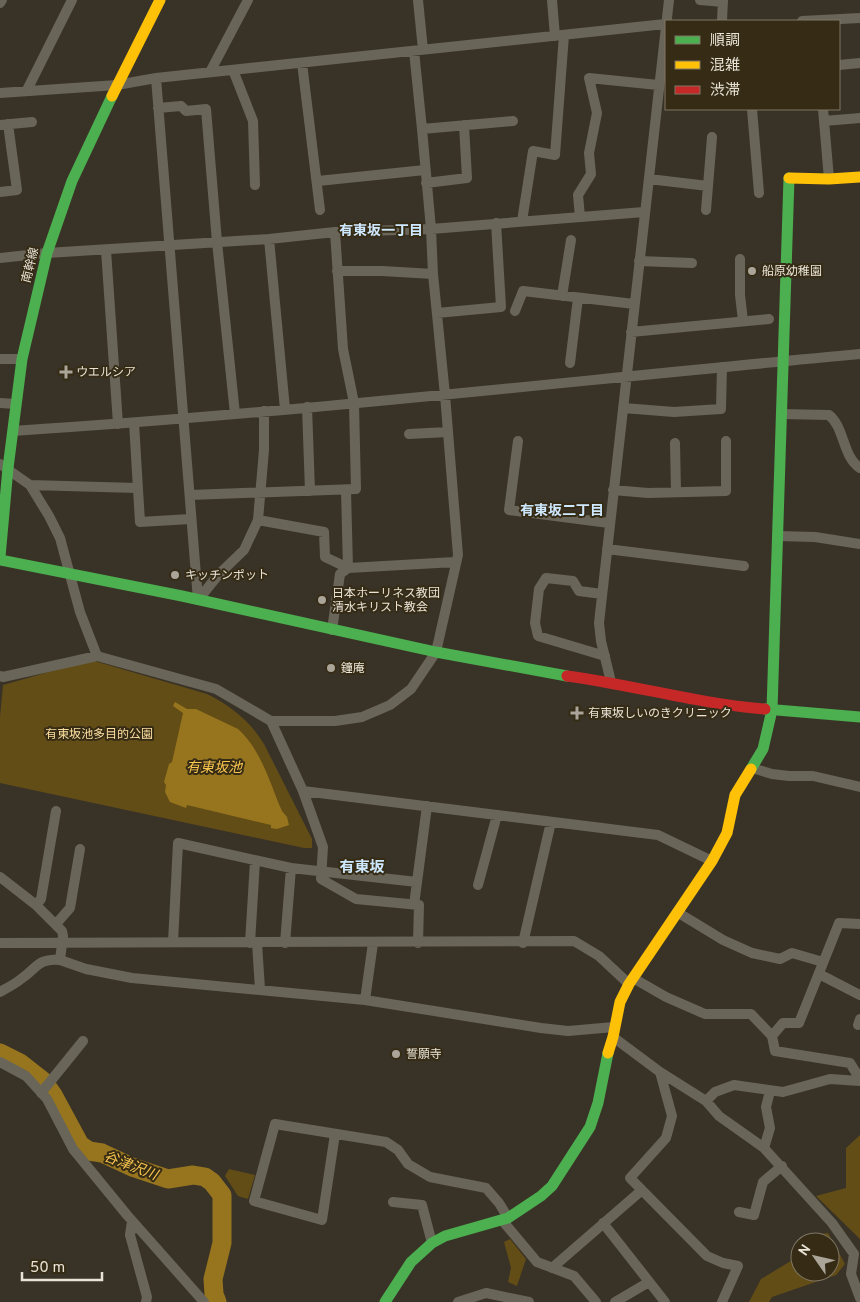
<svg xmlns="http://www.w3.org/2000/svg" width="860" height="1302" font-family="Overpass,'Noto Sans JP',sans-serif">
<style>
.green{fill:#634d16}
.water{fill:#97751e}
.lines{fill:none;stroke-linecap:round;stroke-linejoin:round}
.river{stroke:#97751e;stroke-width:19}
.street{stroke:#6a6559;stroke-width:10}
.fast{stroke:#4caf50;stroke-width:11}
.slow{stroke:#ffc107;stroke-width:11}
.jam{stroke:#c62828;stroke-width:11}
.poi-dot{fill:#aba599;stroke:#362c16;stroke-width:2}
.labels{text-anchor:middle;stroke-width:4;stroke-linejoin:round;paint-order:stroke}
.street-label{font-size:12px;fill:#e9e3d6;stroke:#362c16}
.poi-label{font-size:12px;fill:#e9e3d6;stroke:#362c16;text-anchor:start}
.park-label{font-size:12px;fill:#fddfa0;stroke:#362c16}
.neighbourhood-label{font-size:14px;font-weight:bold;fill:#cee8fd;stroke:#362c16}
.water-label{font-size:14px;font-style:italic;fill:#f9c64f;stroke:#362c16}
.quarter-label{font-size:15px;font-weight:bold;fill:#cee8fd;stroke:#362c16}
</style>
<rect width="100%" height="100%" fill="#393327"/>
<!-- green -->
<path class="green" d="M 91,660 L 207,694 C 231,706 250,721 264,744 L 312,839 L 312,848 L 304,848 L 0,783 L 0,717 L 3,685 Z
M 860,1135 L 860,1239 L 816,1196 L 846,1188 L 846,1148 Z
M 229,1169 L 255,1175 L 248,1199 L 238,1196 L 225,1176 Z
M 828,1233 L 845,1264 L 836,1275 L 772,1297 L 769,1302 L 749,1302 L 761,1279 L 794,1259 L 800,1245 L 800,1272 L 830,1272 L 830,1242 L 801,1242 L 804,1236 Z
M 510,1239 L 526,1259 L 517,1286 L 508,1282 L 511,1268 L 504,1242 Z"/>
<!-- water -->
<path class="water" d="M 175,702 L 187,709 L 196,709 L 238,729 C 261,749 270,784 282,811 L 287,817 L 289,825 L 277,829 L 271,828 L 271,825 L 187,805 L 186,808 L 170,802 L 165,792 L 166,785 L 164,782 L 169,764 L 172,762 L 183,713 L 173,706 Z"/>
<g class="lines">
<!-- river -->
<path class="river" d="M 0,1053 L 20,1063 L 43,1081 L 53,1095 L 80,1145 L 89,1151 L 102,1153 L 132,1167 L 168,1179 L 193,1175 L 205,1177 L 212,1182 L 222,1195 L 222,1243 L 213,1279 L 214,1294 L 217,1302"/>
<!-- street -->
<path class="street" d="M 418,0 L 423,50
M 552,0 L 555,36
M 700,0 L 723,2
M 0,3 L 2,0
M 722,21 L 723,0
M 802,21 L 860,18
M 302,63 L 320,210
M 839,65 L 860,63
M 233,70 L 253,121 L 255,185
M 210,72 L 248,0
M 156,78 L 665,24
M 27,90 L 72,0
M 0,93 L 117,85 L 156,78 L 198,600
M 158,108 L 181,106 L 186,111 L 206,109 L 217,242 L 235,414
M 752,109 L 759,193
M 823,109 L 829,179
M 824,121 L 860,118
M 0,125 L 32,122
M 422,129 L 513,121
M 649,179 L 708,186
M 318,181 L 425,170
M 426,183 L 467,178 L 464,125
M 0,192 L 17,190 L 8,124
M 706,210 L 712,137
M 580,217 L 578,195 L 591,174 L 589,153 L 597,113 L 589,78 L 658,85
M 522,221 L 533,151 L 555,155 L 564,35
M 269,239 L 285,409
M 106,250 L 118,424
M 0,258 L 47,253 L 269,239 L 335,232 L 431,229 L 644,212
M 740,259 L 740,295 L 743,321
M 639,261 L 692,263
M 337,271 L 382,271 L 433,274
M 562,296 L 571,240
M 515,311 L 523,291 L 634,304
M 437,313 L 501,307 L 496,223
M 631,332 L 769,319
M 0,359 L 22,359
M 570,363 L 578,298
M 0,403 L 16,404
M 307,407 L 310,491
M 623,408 L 674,412 L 721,409 L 722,367
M 781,414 L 829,415 C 845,428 842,456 860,468
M 134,423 L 140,522 L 190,519
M 13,431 C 296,413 578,380 860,354
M 409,434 L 448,432
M 518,441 L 509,510 L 609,523
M 675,443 L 676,492
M 0,464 L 30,485 L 49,516 L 60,538 L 80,612 L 97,656
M 30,485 L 137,488
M 613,490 L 648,493 L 726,491 L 726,441
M 190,495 L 356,489 L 354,403 L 343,349 L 335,232
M 258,520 L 324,532 L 325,557 L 348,568 L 455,562
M 777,536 L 815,537 L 860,544
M 607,549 L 744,566
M 602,594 L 579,591 L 573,581 L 546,578 L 539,589 L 535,623 L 538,636 L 605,656
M 198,600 L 219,574 L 244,550 L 258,520 L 264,450 L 264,411
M 332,630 L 340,574 L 348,568 L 346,490
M 0,676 L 3,677 L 97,656 L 216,689 L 271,721 L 303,791 L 658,835 L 712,861
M 611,682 L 601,641 L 599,623 L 669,0
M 271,721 L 335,721 L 362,717 L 390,705 L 411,689 L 436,652 L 458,555 L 445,395 L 433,274 L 431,229 L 422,129 L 414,51
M 752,768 L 772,774 L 789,776 L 813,776 L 860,787
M 303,791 L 323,847 L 321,879 L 356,899 L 419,905 L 418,943
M 0,877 L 36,905 L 62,931 L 63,936 L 60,960 L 86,969 L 132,978 L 365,1000 L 541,1028 L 568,1031 L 614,1027
M 478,885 L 497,815
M 36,905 L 41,899 L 56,811
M 414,905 L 427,806
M 677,912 L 723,940 L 752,953 L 780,959 L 792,953 L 823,962
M 56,924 L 70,908 L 80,849
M 173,942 L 178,843 L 291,868 L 417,882
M 0,943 L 574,941 L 599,956 L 629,984
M 250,943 L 255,861
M 257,943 L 260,989
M 285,943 L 291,868
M 523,943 L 551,822
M 819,974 L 860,995
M 633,978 L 666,997 L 705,1014 L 751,1014 L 772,1036 L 775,1051 L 850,1063 L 860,1079
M 0,992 C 7,988 15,984 21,979 C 37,968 38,958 60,960
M 365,1000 L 373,943
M 858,1025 L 860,1019
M 772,1036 L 783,1023 L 799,1023 L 839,923 L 860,924
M 613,1037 L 660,1072 L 706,1101 L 719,1116 L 764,1148 L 832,1223 L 854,1254 L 851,1274 L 860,1298
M 0,1062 L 26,1076 L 47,1099 L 73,1149 L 127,1215 L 204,1302
M 660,1072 L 672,1116 L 666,1138 L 630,1178 L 707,1256 L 723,1263 L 738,1266 L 722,1302
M 41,1093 L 83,1041
M 706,1101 L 715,1092 L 734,1085 L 783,1092 L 830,1079 L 860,1081
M 335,1134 L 322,1220 L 254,1201 L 275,1124 L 386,1142 L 398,1150 L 408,1164 L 430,1177 L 486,1188 L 499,1203 L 508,1218
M 764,1148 L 770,1128 L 766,1107 L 770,1091
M 393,1202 L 422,1205 L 432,1243
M 739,1212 L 754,1215 L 763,1182 L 782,1166
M 502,1220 L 537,1262 L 574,1276 L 596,1302
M 132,1221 L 130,1235 L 147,1297 L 146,1302
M 603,1223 L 665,1302
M 552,1268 L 642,1190
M 458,1302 L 486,1293 L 529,1302
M 615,1302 L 649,1282"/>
<!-- fast -->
<path class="fast" d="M 0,557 L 8,468 L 22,359 L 47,253 L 72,181 L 112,96
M 0,560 L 182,596 L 436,652 L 567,676
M 765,709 L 860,717
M 751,769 L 763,749 L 772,710 L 789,178
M 385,1302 L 411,1262 L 432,1243 L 445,1236 L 508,1218 L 541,1196 L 552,1186 L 590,1127 L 598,1103 L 608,1053"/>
<!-- slow -->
<path class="slow" d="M 112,96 L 160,0
M 789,178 L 829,179 L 860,177
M 608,1053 L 613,1037 L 620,1002 L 629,984 L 712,861 L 727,833 L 735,795 L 751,769"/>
<!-- jam -->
<path class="jam" d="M 567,676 C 633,685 699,704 765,709"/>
</g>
<!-- markers -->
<g class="poi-dot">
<circle cx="752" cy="271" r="5"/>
<path d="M63.5 364.5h5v5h5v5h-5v5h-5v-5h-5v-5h5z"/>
<circle cx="175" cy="575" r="5"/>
<circle cx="322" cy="600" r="5"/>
<circle cx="331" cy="668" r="5"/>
<path d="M574.5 705.5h5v5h5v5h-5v5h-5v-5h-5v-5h5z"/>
<circle cx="396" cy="1054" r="5"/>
</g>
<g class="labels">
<!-- street labels -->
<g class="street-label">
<text transform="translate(30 265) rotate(-76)" y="4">南幹線</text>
</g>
<!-- poi labels -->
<g class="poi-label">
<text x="762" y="275">船原幼稚園</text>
<text x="76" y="376">ウエルシア</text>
<text x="185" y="579">キッチンポット</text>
<text x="332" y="597">日本ホーリネス教団<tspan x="332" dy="14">清水キリスト教会</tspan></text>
<text x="341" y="672">鐘庵</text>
<text x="588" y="717">有東坂しいのきクリニック</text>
<text x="406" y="1058">誓願寺</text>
</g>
<!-- park labels -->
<g class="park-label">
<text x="99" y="738">有東坂池多目的公園</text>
</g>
<!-- neighbourhood labels -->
<g class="neighbourhood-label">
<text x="381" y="235">有東坂一丁目</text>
<text x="562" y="515">有東坂二丁目</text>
</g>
<!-- water labels -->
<g class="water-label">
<text x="214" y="772">有東坂池</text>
<text transform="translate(131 1165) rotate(21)" y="5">谷津沢川</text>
</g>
<!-- quarter labels -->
<g class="quarter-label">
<text x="362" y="872">有東坂</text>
</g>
</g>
<!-- legend -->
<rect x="665" y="20" width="175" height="90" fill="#362c16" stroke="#7e7563"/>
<rect x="675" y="36" width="25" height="8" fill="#4caf50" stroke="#7e7563"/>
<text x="710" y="45" font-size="15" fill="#e9e3d6">順調</text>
<rect x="675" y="61" width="25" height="8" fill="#ffc107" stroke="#7e7563"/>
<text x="710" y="70" font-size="15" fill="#e9e3d6">混雑</text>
<rect x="675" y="86" width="25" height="8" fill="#c62828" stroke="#7e7563"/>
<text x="710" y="95" font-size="15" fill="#e9e3d6">渋滞</text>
<!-- north arrow -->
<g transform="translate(815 1257) rotate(304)"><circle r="24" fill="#362c16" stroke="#7e7563"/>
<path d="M0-4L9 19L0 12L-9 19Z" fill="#aba599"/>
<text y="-8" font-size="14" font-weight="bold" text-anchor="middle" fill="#e9e3d6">N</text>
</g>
<!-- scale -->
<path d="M22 1272v8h80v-8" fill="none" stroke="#e9e3d6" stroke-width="2.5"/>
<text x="30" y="1272" font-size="15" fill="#e9e3d6" stroke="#362c16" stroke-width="4" paint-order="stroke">50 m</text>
</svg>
